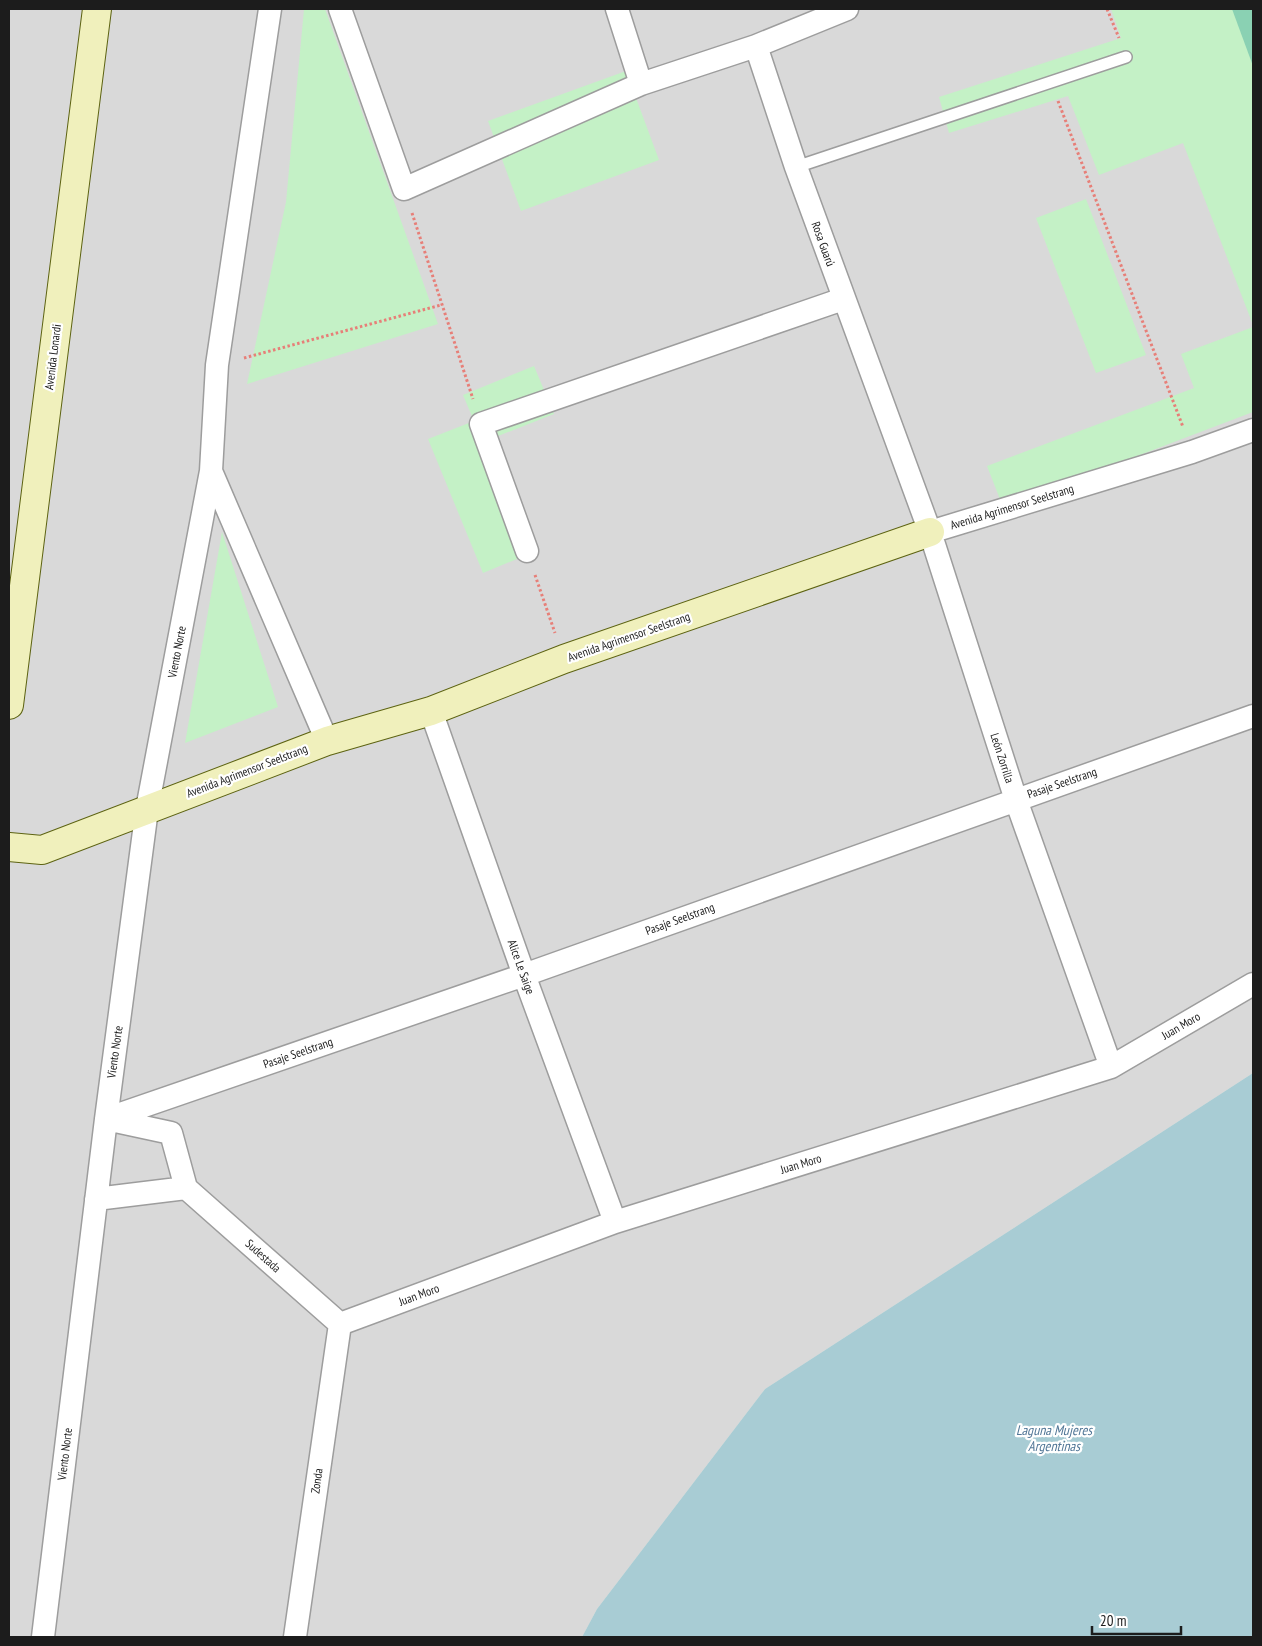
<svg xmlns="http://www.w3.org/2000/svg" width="1262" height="1646" font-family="'PT Sans Narrow',sans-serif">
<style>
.residential{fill:#d9d9d9}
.park{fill:#c4f1c6}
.pitch{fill:#8ad1b3}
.water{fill:#a8ccd4}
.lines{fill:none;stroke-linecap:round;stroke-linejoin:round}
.lane-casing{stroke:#9d9d9d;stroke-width:14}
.street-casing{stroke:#9d9d9d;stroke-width:25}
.secondary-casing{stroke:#5d6312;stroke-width:30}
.path{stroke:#e77f78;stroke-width:3;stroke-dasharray:2.5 2.5;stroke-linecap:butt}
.lane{stroke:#fff;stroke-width:11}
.street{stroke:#fff;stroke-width:22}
.secondary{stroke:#f0f0bc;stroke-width:28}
.labels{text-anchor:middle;stroke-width:4.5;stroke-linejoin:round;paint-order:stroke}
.street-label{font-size:12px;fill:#1c1c1c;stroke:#fff}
.water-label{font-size:14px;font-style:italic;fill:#527797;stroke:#fff}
</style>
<rect width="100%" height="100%" fill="#ece8e2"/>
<!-- residential -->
<path class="residential" d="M 9,9 L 1253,9 L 1253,1073 L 765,1389 L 597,1609 L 582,1637 L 9,1637 Z"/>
<!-- park -->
<path class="park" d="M 304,9 L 325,9 L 438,324 L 247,384 L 286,202 Z
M 1111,9 L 1253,9 L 1253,325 L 1183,143 L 1099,175 L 1068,96 L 949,133 L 939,97 L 1121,38 Z
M 626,71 L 659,160 L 521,211 L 488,121 Z
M 1086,199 L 1146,355 L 1096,373 L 1036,218 Z
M 1253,327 L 1253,412 L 1003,507 L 987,466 L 1194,388 L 1181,354 Z
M 534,366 L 554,414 L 478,444 L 524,556 L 483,573 L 428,439 L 474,421 L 463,395 Z
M 222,532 L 278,707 L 185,743 Z"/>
<!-- pitch -->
<path class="pitch" d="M 1232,9 L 1253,9 L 1253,66 Z"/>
<!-- water -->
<path class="water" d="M 1253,1073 L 1253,1637 L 582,1637 L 597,1609 L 765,1389 Z"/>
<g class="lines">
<!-- lane casing -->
<g class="lane-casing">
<path id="lane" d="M 796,167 L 1126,57"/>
</g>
<!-- street casing -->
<g class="street-casing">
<path id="street" d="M 270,9 L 217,365 L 211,471 L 327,741
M 340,9 L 404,189 L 641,84 L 756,46
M 617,9 L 641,84
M 847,9 L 756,46 L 796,167 L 930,532 L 1016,800 L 1111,1067
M 930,532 L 1192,452 L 1253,430
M 527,551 L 481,424 L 843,299
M 431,711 L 524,975 L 615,1222
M 106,1119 L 524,975 L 1253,716
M 106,1119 L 171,1133 L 186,1188 L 340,1324
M 96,1199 L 186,1188
M 340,1324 L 615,1222 L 1111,1067 L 1253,984
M 43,1637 L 106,1119 L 147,809 L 211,471
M 295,1637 L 340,1324"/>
</g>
<!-- secondary casing -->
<g class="secondary-casing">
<path id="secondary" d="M 9,705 L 97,9
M 9,847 L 42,850 L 327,741 L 431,711 L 564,659 L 930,532"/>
</g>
<!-- path -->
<path class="path" d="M 1107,9 L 1119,38
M 1058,101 L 1183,427
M 412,213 L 473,399
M 244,358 L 441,305
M 535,575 L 555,633"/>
<!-- lane -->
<use href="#lane" class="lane"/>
<!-- street -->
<use href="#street" class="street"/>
<!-- secondary -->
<use href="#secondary" class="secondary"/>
</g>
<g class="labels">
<!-- street labels -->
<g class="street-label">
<text transform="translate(823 244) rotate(70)" y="4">Rosa Guarú</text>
<text transform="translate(53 357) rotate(-83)" y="4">Avenida Lonardi</text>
<text transform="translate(1012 507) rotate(-17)" y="4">Avenida Agrimensor Seelstrang</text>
<text transform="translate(629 637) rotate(-19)" y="4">Avenida Agrimensor Seelstrang</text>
<text transform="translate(177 652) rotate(-79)" y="4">Viento Norte</text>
<text transform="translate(1002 758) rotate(72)" y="4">León Zorrilla</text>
<text transform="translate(247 771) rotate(-21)" y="4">Avenida Agrimensor Seelstrang</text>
<text transform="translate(1062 783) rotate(-19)" y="4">Pasaje Seelstrang</text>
<text transform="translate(680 919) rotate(-20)" y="4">Pasaje Seelstrang</text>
<text transform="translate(521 967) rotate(70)" y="4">Alice Le Saige</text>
<text transform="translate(1181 1026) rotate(-30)" y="4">Juan Moro</text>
<text transform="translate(115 1052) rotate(-82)" y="4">Viento Norte</text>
<text transform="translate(298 1053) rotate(-19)" y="4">Pasaje Seelstrang</text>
<text transform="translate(801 1164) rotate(-17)" y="4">Juan Moro</text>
<text transform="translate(263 1256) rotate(42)" y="4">Sudestada</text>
<text transform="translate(419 1295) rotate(-20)" y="4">Juan Moro</text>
<text transform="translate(65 1454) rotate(-83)" y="4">Viento Norte</text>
<text transform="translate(317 1481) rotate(-82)" y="4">Zonda</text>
</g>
<!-- water labels -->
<g class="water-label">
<text x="1054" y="1435">Laguna Mujeres<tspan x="1054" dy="16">Argentinas</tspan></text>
</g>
</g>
<!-- border -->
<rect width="1262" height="1646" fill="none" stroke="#1c1c1c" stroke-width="20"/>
<!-- scale -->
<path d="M1092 1626v8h89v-8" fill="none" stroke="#1c1c1c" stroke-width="2.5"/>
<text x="1100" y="1626" font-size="15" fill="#1c1c1c" stroke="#ffffff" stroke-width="4" paint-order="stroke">20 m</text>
</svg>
